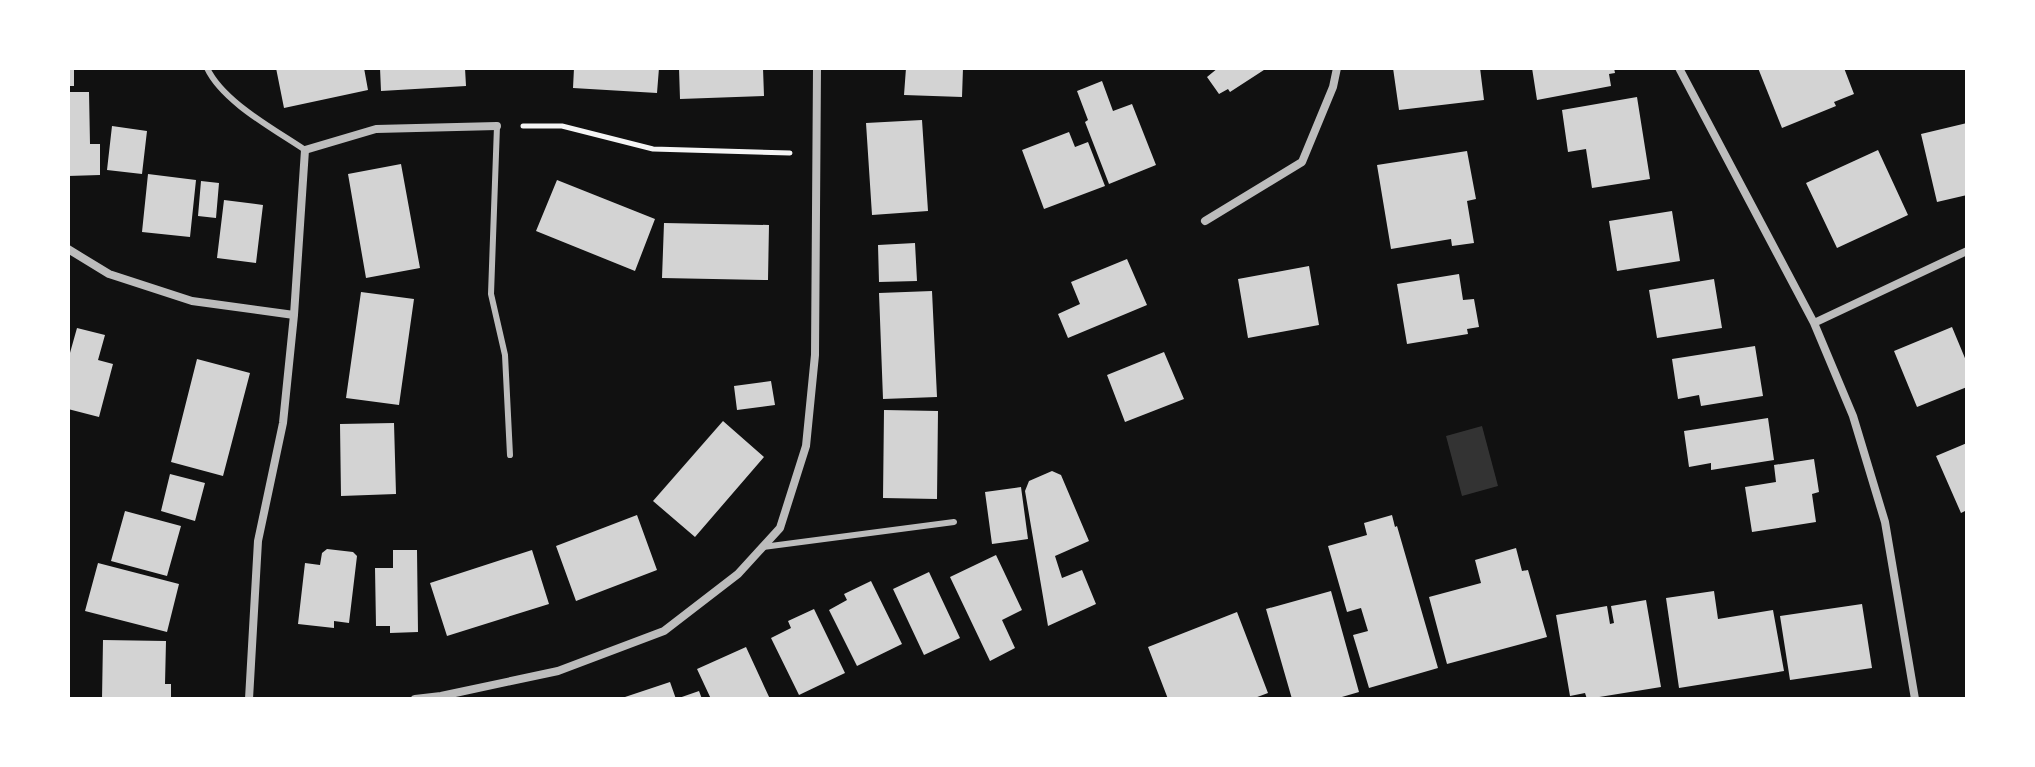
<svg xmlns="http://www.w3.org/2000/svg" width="2035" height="767" font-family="Overpass,sans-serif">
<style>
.water{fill:#333}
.building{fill:#d3d3d3}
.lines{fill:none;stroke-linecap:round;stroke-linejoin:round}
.path{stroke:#f5f5f5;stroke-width:5}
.service{stroke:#bcbcbc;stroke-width:6}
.minor{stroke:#bcbcbc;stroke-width:8}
</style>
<rect width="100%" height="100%" fill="#111"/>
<!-- water -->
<path class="water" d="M 1482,426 L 1498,486 L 1462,496 L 1446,436 Z"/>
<!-- building -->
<path class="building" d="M 68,68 L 74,68 L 74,86 L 68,86 Z
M 276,68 L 364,68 L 368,90 L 284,108 Z
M 380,68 L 465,68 L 466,86 L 381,91 Z
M 574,68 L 659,68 L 657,93 L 573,88 Z
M 679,68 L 763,68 L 764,96 L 680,99 Z
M 906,68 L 963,68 L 962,97 L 904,95 Z
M 1218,68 L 1267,68 L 1230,92 L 1228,89 L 1219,94 L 1207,77 Z
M 1393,68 L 1480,68 L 1484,100 L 1399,110 Z
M 1532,68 L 1614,68 L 1615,73 L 1609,74 L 1611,86 L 1537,100 Z
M 1758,68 L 1844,68 L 1854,94 L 1834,102 L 1836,106 L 1782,128 Z
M 1102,81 L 1113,111 L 1132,104 L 1156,165 L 1109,184 L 1085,122 L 1088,120 L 1077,91 Z
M 68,92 L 89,92 L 90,144 L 100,144 L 100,175 L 68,176 Z
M 1637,97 L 1650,179 L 1592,188 L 1586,149 L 1568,152 L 1562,110 Z
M 922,120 L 928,211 L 872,215 L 866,123 Z
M 1967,123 L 1967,195 L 1937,202 L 1921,134 Z
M 112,126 L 147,131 L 142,174 L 107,170 Z
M 1069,132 L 1075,147 L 1088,142 L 1105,186 L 1044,209 L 1022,150 Z
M 1878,150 L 1908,215 L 1837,248 L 1806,183 Z
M 1467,151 L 1476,199 L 1467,201 L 1474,243 L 1452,246 L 1451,239 L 1391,249 L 1377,165 Z
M 401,164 L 420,268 L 366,278 L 348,174 Z
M 148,174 L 196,180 L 190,237 L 142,232 Z
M 557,180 L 655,219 L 635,271 L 536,231 Z
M 201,181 L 219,183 L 216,218 L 198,216 Z
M 224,200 L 263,205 L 256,263 L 217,258 Z
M 1672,211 L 1680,261 L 1617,271 L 1609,221 Z
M 664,223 L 769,225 L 768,280 L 662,278 Z
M 915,243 L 917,281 L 879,282 L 878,245 Z
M 1127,259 L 1147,305 L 1068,338 L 1058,314 L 1080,304 L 1071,282 Z
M 1309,266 L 1319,325 L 1248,338 L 1238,279 Z
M 1459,274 L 1463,300 L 1474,299 L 1479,327 L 1467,329 L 1468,334 L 1407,344 L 1397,284 Z
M 1714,279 L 1722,328 L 1657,338 L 1649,290 Z
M 932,291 L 937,397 L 883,399 L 879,293 Z
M 361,292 L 414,299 L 399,405 L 346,398 Z
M 1952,327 L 1967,363 L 1967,387 L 1917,407 L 1894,351 Z
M 77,328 L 105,335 L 98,360 L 113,364 L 99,417 L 68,409 L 68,360 Z
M 1755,346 L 1763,396 L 1701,406 L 1699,395 L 1678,399 L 1672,359 Z
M 1164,352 L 1184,399 L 1125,422 L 1107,375 Z
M 197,359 L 250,373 L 223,476 L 171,462 Z
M 771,381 L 775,405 L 737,410 L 734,386 Z
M 884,410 L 938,411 L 937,499 L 883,498 Z
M 1768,418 L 1774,460 L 1711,470 L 1711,463 L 1689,467 L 1684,431 Z
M 723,421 L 764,457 L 695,537 L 653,501 Z
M 394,423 L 396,494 L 341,496 L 340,424 Z
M 1967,443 L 1967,510 L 1961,513 L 1936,456 Z
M 1814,459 L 1819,492 L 1812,494 L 1816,522 L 1752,532 L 1745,487 L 1776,482 L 1774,465 Z
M 1052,471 L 1061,475 L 1089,541 L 1055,556 L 1062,578 L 1082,570 L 1096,604 L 1048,626 L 1025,491 L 1029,481 Z
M 170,474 L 205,483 L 195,521 L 161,511 Z
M 1021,487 L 1028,539 L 992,544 L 985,492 Z
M 125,511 L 181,526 L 167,576 L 111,561 Z
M 637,515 L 657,570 L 576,601 L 556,546 Z
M 1392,515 L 1395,527 L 1397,526 L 1438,668 L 1369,688 L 1353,635 L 1368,631 L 1361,608 L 1347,612 L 1328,546 L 1367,535 L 1364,523 Z
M 1516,548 L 1522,571 L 1528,570 L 1547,637 L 1447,664 L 1429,597 L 1481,583 L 1475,560 Z
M 327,549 L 353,552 L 357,556 L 349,623 L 334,621 L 334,628 L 298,624 L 305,563 L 320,565 L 322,553 Z
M 393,550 L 417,550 L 418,632 L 390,633 L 390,626 L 376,626 L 375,568 L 393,568 Z
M 532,550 L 549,604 L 447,636 L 430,583 Z
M 996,555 L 1022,610 L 1002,620 L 1015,648 L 990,661 L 950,577 Z
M 98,563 L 179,584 L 167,632 L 85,611 Z
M 929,572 L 960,638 L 924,655 L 893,589 Z
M 871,581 L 902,644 L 857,666 L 829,610 L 847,600 L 844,594 Z
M 1331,591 L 1359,692 L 1335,699 L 1292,699 L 1266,609 Z
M 1714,591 L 1718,619 L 1773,610 L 1784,671 L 1679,688 L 1666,598 Z
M 1646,600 L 1661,687 L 1587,699 L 1585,693 L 1570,696 L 1556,615 L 1607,606 L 1610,624 L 1614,623 L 1611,606 Z
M 1862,604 L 1872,668 L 1790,680 L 1780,616 Z
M 814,609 L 845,673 L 799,695 L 771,638 L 791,628 L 788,621 Z
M 1237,612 L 1268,693 L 1252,699 L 1168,699 L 1148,647 Z
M 103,640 L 166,641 L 165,684 L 171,684 L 171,699 L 102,699 Z
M 746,647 L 770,699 L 711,699 L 697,669 Z
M 670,682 L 676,699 L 622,699 L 622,698 Z
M 699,691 L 702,699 L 676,699 Z"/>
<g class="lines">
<!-- path -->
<path class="path" d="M 523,126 L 562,126 L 653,149 L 790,153"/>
<!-- service -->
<path class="service" d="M 207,68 C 223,102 274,129 305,150
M 497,126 L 491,294 L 505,355 L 510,455
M 763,547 L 954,522"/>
<!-- minor -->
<path class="minor" d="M 1679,68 L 1814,323 L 1853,416 L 1885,522 L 1915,699
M 1205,221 L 1302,162 L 1333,87 L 1337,68
M 68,249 L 109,274 L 192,301 L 294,315
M 1814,323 L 1967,251
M 249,699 L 258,541 L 283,423 L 294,315 L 305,150 L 376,129 L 497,126
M 415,699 L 441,696 L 558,671 L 664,631 L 738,574 L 780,528 L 806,446 L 815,355 L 817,68"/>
</g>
<!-- border -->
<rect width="2035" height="767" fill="none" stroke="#ffffff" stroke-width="140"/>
</svg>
